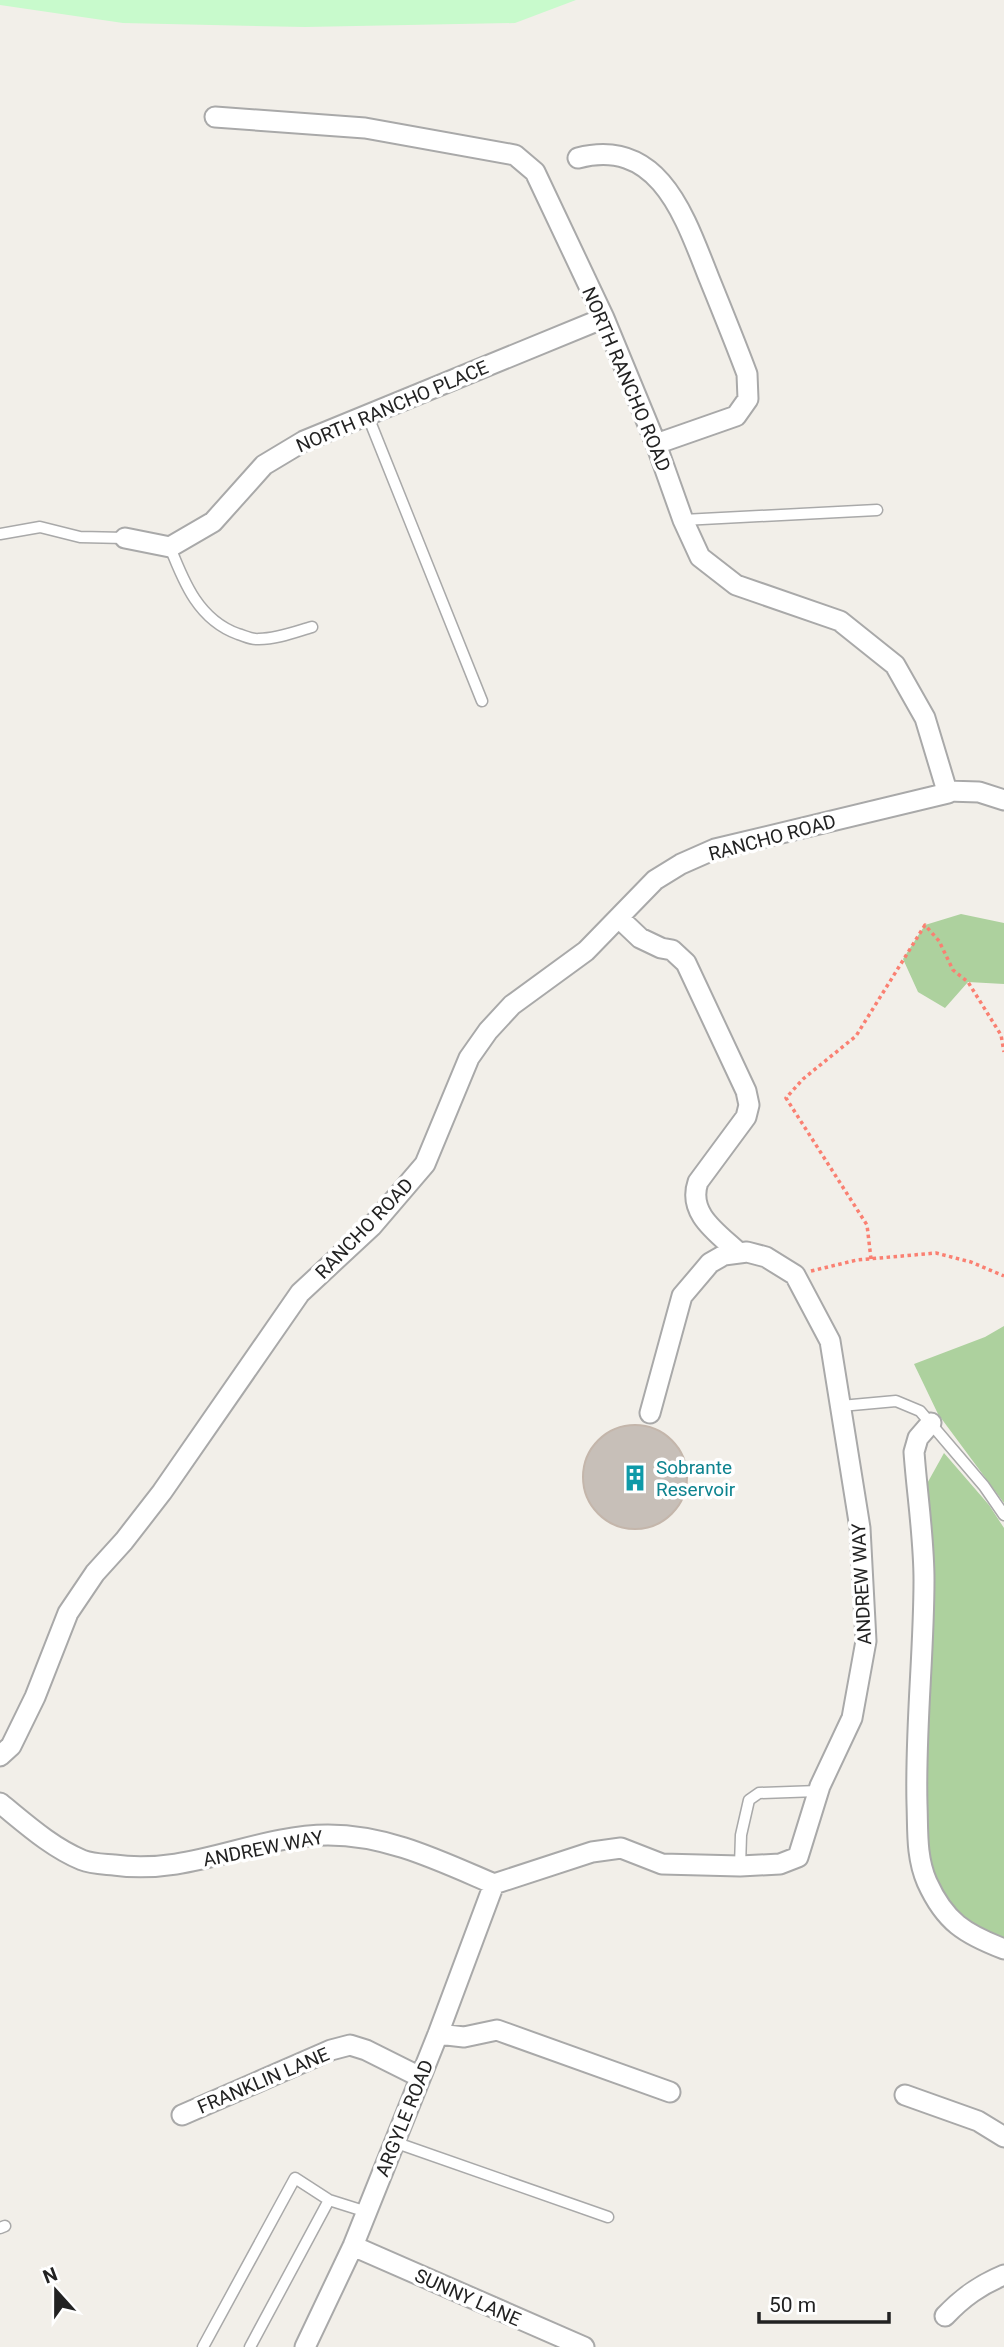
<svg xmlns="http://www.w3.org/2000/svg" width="1004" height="2347" font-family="Roboto,sans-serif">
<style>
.forest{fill:#add19e}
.park{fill:#c8facc}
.building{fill:#c7bfb8;stroke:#c4b6ab;stroke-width:2}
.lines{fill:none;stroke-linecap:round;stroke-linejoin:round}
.service-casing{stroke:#a9a9a9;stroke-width:13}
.minor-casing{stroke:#a9a9a9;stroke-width:23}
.path{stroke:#fa8072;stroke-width:3.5;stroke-dasharray:3.5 3.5;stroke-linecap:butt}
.service{stroke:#fff;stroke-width:10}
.minor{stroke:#fff;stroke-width:19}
.labels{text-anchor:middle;stroke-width:7;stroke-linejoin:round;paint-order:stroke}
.street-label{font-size:19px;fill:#222;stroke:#fff}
.culture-label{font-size:19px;fill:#0d838f;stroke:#fff;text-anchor:start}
</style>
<rect width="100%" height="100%" fill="#f2efe9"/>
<!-- forest -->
<path class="forest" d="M 961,914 L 1004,923 L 1004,984 L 968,982 L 945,1008 L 918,992 L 903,959 L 925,925 Z
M 1004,1326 L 1004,1503 L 938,1414 L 914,1364 L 985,1337 Z
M 944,1453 L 989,1505 L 1004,1528 L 1004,1938 C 954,1919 941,1898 926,1848 L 924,1489 Z"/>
<!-- park -->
<path class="park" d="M 0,0 L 576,0 L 515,23 L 305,27 L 123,23 L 0,5 Z"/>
<!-- building -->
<path class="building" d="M583 1477a52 52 0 1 1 104 0a52 52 0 1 1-104 0Z"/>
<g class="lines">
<!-- service casing -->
<g class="service-casing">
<path id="service" d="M 367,414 L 482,701
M 683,520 L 877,510
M 0,534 L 40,527 L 80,537 L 125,538
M 170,547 C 184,583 199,620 238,634 C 245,636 252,640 259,639 C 277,639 295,632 312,627
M 841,1406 L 896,1401 L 920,1411 L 984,1486 L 1004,1515
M 740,1866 L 741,1835 L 749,1800 L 759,1793 L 818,1791
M 394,2142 L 608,2217
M 329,2200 L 367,2212
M 0,2228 L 5,2226
M 203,2347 L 295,2178 L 329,2200 L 250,2347"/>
</g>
<!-- minor casing -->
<g class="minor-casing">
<path id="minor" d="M 215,117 L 365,128 L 515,155 L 535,172 L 604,318 L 656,444 L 683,520 L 700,557 L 736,585 L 840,621 L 895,665 L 925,718 L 947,791
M 578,158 C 660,137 685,218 709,278 C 722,310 735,342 747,374 L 748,399 L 736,416 L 656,444
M 125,538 L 170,547 L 213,522 L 264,465 L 304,441 L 604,318
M 620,919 L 640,938 L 661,948 L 672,950 L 686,963 L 746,1091 L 749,1105 L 746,1117 L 698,1182 C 687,1214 718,1233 739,1253
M 931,1423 L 918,1438 L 914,1452 C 917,1494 924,1537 924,1580 C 924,1654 915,1729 917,1804 C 918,1830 916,1857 927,1882 C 945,1922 965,1934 1004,1949
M 0,1756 L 11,1746 L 35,1697 L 68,1613 L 95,1573 L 124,1541 L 162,1492 L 300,1293 L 372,1226 L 425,1164 L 469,1058 L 488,1031 L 512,1005 L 586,951 L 655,880 L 681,864 L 715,849 L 948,793 L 947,791 L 979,792 L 1004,800
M 0,1803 C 26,1824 51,1847 82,1860 C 92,1864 104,1864 114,1865 C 190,1876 255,1835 328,1835 C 388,1835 440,1861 494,1884 L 592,1852 L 621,1848 L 662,1864 L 740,1866 L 780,1864 L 798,1857 L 820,1786 L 852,1718 L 866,1641 L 860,1528 L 830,1341 L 795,1275 L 766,1257 L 747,1252 L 724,1255 L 710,1263 L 682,1296 L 650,1413
M 438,2034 L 464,2037 L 497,2030 L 670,2092
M 905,2095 L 978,2121 L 1004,2137
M 182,2115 L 331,2050 L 350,2045 L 366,2050 L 420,2077
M 353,2246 L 584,2347
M 945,2316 C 963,2297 980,2285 1004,2275
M 305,2347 L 353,2246 L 438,2034 L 494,1884"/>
</g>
<!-- path -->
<path class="path" d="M 871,1259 L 867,1225 L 786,1098 L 803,1079 L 856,1036 L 925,925 L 939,941 L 953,970 L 968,982 L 1001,1035 L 1004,1052
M 811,1271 L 857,1260 L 936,1253 L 971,1262 L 1004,1276"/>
<!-- service -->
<use href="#service" class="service"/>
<!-- minor -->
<use href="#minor" class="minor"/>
</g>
<!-- icons -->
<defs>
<g id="building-bare" transform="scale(2.1)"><path d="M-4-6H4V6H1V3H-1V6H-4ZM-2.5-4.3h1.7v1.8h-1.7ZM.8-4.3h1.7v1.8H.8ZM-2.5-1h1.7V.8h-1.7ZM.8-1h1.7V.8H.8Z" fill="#0f9aa8" stroke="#fff" stroke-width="2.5" paint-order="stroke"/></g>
</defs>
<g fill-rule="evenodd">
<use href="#building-bare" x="635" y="1478"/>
</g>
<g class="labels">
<!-- street labels -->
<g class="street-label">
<text transform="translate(627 379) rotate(67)" y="7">NORTH RANCHO ROAD</text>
<text transform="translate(392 406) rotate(-23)" y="7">NORTH RANCHO PLACE</text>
<text transform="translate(772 837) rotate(-15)" y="7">RANCHO ROAD</text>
<text transform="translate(364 1228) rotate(-46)" y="7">RANCHO ROAD</text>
<text transform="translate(861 1584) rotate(-93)" y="7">ANDREW WAY</text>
<text transform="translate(263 1848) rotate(-11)" y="7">ANDREW WAY</text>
<text transform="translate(263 2080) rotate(-23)" y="7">FRANKLIN LANE</text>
<text transform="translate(404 2118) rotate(-68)" y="7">ARGYLE ROAD</text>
<text transform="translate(468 2297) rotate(24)" y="7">SUNNY LANE</text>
</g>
<!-- culture labels -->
<g class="culture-label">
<text x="656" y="1474">Sobrante<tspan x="656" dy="22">Reservoir</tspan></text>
</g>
</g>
<!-- north arrow -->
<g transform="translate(56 2291) rotate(339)" stroke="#ffffff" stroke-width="5" paint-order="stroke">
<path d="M0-5L12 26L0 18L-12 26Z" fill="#222222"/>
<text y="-10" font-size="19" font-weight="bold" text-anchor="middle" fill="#222222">N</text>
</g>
<!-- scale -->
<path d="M759 2312v10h130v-10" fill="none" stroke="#222222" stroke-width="3.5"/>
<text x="769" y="2312" font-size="21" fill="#222222" stroke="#ffffff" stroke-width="5" paint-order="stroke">50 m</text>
</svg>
